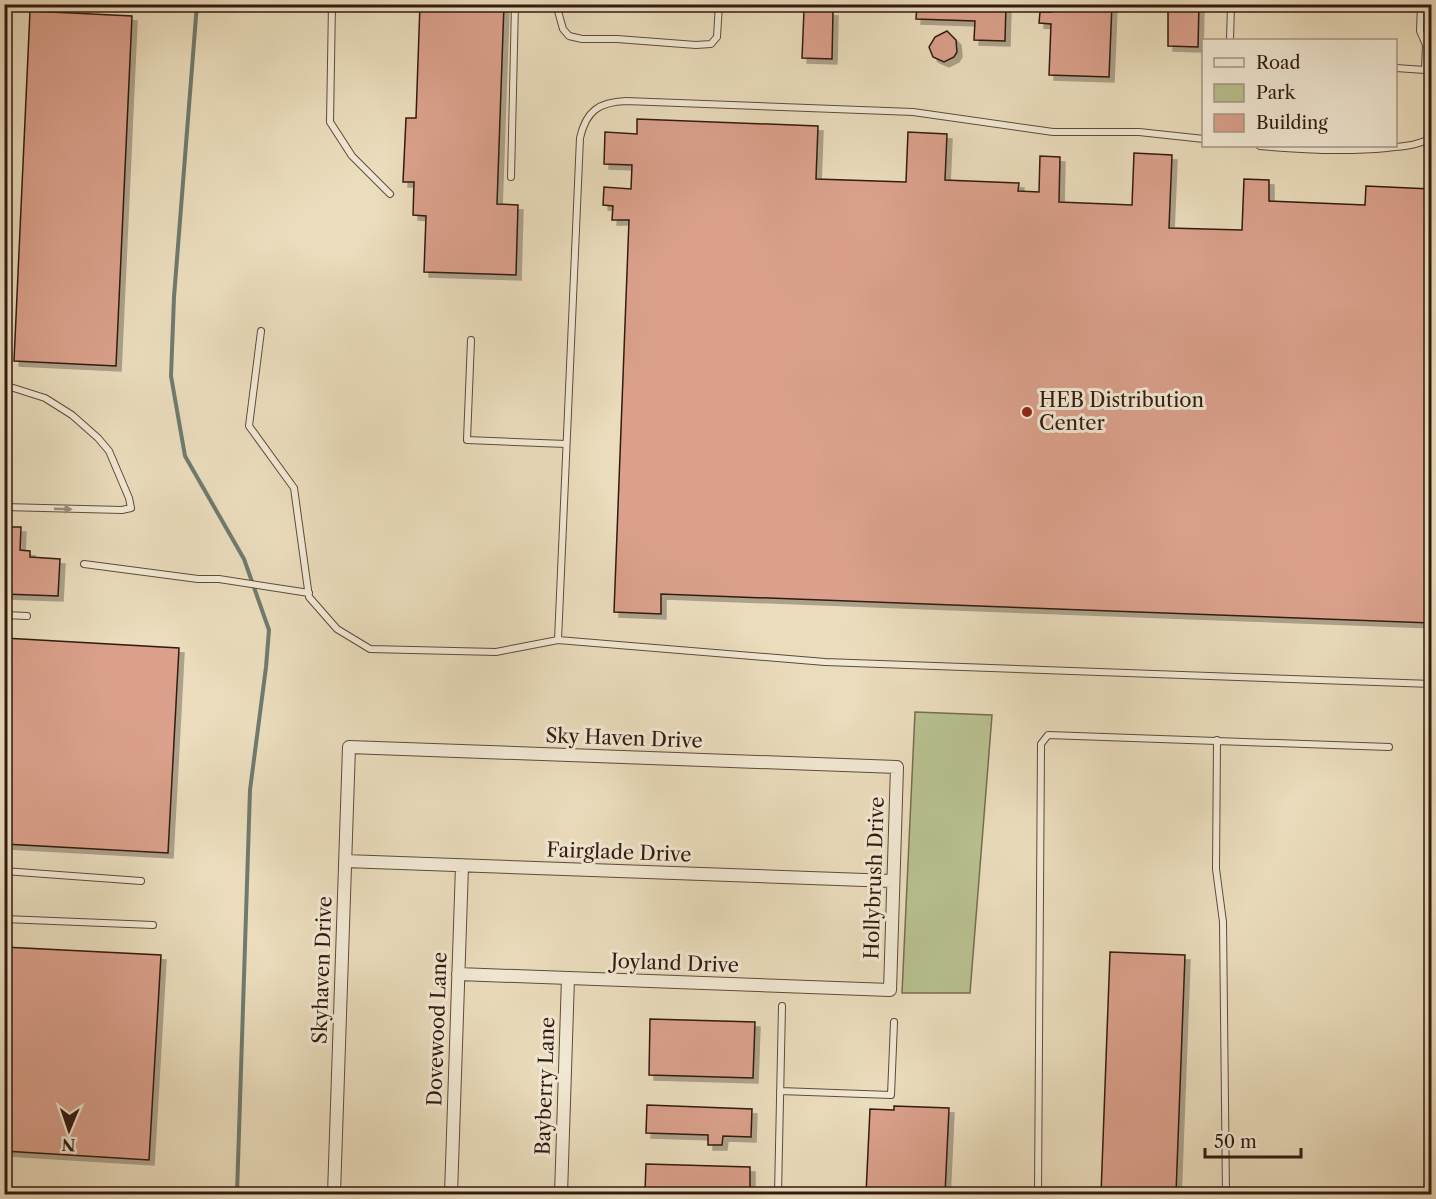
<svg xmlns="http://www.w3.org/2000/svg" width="1436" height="1199" font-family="'Libre Caslon Text',serif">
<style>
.green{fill:#b8c08f;stroke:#756d50;stroke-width:1.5}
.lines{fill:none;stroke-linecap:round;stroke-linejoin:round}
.stream{stroke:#6f7b6f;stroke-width:4}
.building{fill:#daa08b;stroke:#321a10;stroke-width:1.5;filter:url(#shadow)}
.lane-casing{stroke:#604a3b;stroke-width:8}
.street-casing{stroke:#604a3b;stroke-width:14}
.lane{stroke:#f1e8d3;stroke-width:6}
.street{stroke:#f1e8d3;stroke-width:12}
.oneway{fill:#9b8b7b}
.poi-dot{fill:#8f2418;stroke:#f1e8d3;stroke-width:2}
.labels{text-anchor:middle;stroke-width:6;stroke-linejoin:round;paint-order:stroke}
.poi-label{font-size:20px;fill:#321a10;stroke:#f1e8d3;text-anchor:start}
.street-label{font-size:20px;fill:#321a10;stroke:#f1e8d3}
</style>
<defs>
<filter id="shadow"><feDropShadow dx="5" dy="5" stdDeviation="0" flood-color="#0004"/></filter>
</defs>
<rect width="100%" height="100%" fill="#eadcbc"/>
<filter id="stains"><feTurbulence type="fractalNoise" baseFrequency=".00333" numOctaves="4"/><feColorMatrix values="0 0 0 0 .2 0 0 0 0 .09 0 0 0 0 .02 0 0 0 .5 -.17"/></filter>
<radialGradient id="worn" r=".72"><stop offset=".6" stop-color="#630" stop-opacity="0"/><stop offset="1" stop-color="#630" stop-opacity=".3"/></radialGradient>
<!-- green -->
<path class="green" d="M 915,712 L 992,715 L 970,993 L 902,993 Z"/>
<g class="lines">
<!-- stream -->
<path class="stream" d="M 197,4 L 174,297 L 171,376 L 185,456 L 244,559 L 269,630 L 266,667 L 250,790 L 237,1194"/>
</g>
<!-- building -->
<path class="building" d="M 420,4 L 504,4 L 497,204 L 518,205 L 516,275 L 424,272 L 426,216 L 413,215 L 414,182 L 403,182 L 406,118 L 416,118 Z
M 917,4 L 1006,4 L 1005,41 L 974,40 L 975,21 L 916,19 Z
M 1052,4 L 1112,4 L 1109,77 L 1049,75 L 1051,24 L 1039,23 L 1040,12 L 1052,12 Z
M 1168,4 L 1199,4 L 1198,47 L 1168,46 Z
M 804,10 L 833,11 L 832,59 L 802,58 Z
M 30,11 L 132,16 L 116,366 L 14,361 Z
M 947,31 L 956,40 L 957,52 L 954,57 L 944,62 L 933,57 L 929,47 L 935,37 Z
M 637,119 L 818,126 L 816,179 L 906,182 L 908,132 L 947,134 L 945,180 L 1019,183 L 1018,191 L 1039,192 L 1040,156 L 1060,157 L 1059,202 L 1132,205 L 1134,153 L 1172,155 L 1169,228 L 1242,230 L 1244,179 L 1269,180 L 1269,201 L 1365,205 L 1366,186 L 1431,189 L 1431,623 L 661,594 L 661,614 L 614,612 L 629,220 L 612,220 L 613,206 L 603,205 L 604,187 L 631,189 L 632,165 L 604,164 L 605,132 L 637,134 Z
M 4,527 L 21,527 L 20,550 L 30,551 L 30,557 L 60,559 L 58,596 L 4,594 Z
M 4,638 L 179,648 L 168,853 L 4,844 Z
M 4,947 L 161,955 L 149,1160 L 4,1151 Z
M 1110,952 L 1185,955 L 1176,1194 L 1101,1194 Z
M 650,1019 L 755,1022 L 753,1078 L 649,1075 Z
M 647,1105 L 752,1109 L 751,1137 L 723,1136 L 722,1145 L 708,1145 L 708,1135 L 646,1133 Z
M 894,1106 L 949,1108 L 945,1194 L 866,1194 L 870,1109 L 894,1110 Z
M 646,1164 L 750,1167 L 750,1194 L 645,1192 Z"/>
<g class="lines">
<!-- lane casing -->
<g class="lane-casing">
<path id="lane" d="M 332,4 L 330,122 L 352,156 L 390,194
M 556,4 L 563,29 L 569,36 L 582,39 L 617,39 L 696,45 L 711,44 L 717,37 L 719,4
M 1230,40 L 1231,4
M 1396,68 L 1425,70 L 1426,45 L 1420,31 L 1421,4
M 1204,139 L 1139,132 L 1053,132 L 913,112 L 626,101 C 599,102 586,111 580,138 L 558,640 L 825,662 L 1432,684
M 1260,146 C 1303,150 1344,152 1387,148 C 1403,146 1418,146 1432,137
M 511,177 L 515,4
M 261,331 L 249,426 L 294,488 L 309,597 L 337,629 L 370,649 L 496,652 L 558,640
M 471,340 L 467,440 L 566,444
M 4,385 L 45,398 L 72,415 L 98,438 L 109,451 L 129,498 L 131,508 L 122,510 L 4,507
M 84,564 L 198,579 L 219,579 L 309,593
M 4,615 L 27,616
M 1217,740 L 1216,869 L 1223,922 L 1226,1194
M 4,871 L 141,881
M 4,919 L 153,925
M 780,1091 L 891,1095 L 894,1022
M 778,1194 L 782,1006
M 1038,1194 L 1041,744 L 1048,735 L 1389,747"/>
</g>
<!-- street casing -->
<g class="street-casing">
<path id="street" d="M 345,861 L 892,881
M 334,1194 L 349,747 L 897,767 L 890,990 L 458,974
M 451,1194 L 462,866
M 561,1194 L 568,978"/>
</g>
<!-- lane -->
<use href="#lane" class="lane"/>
<!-- street -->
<use href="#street" class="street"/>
</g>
<!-- one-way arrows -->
<defs><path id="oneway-solid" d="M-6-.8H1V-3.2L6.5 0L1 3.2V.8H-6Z" transform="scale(1.5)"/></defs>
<use class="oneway" href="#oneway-solid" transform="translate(63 509) rotate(2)"/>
<!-- markers -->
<circle class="poi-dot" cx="1027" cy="412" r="6"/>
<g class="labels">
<!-- poi labels -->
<g class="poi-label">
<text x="1039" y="407">HEB Distribution<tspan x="1039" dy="23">Center</tspan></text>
</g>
<!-- street labels -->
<g class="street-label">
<text transform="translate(624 738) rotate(2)" y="7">Sky Haven Drive</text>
<text transform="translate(619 852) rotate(2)" y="7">Fairglade Drive</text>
<text transform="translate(874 878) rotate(-88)" y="7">Hollybrush Drive</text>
<text transform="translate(675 963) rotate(2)" y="7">Joyland Drive</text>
<text transform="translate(322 970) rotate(-88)" y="7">Skyhaven Drive</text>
<text transform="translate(437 1029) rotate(-88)" y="7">Dovewood Lane</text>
<text transform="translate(545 1086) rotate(-88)" y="7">Bayberry Lane</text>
</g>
</g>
<!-- margin -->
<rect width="1436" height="1199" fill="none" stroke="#eadcbc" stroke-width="24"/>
<rect x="6" y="6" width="1424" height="1187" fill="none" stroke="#321a10" stroke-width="3"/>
<rect x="12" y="12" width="1412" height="1175" fill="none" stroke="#321a10" stroke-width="1.5"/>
<!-- legend -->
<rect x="1202" y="39" width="195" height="108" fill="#f1e8d3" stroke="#a59685" stroke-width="1.5"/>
<rect x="1214" y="58" width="30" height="9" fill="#f1e8d3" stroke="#a59685" stroke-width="1.5"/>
<text x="1256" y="69" font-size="18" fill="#321a10">Road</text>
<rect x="1214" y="84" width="30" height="18" fill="#b8c08f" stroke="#a59685" stroke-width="1.5"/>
<text x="1256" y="99" font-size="18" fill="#321a10">Park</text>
<rect x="1214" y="114" width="30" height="18" fill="#daa08b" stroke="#a59685" stroke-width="1.5"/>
<text x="1256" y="129" font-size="18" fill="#321a10">Building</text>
<!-- north arrow -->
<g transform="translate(69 1130) rotate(182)" stroke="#f1e8d3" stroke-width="4.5" paint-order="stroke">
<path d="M0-4.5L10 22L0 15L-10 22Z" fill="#321a10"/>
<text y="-9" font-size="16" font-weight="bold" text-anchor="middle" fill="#321a10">N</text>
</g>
<!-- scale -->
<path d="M1205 1148v9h96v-9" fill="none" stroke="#321a10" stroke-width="3"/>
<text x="1214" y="1148" font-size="18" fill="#321a10" stroke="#f1e8d3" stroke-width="4.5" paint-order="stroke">50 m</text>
<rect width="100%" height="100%" filter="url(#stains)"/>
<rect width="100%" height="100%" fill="url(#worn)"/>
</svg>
